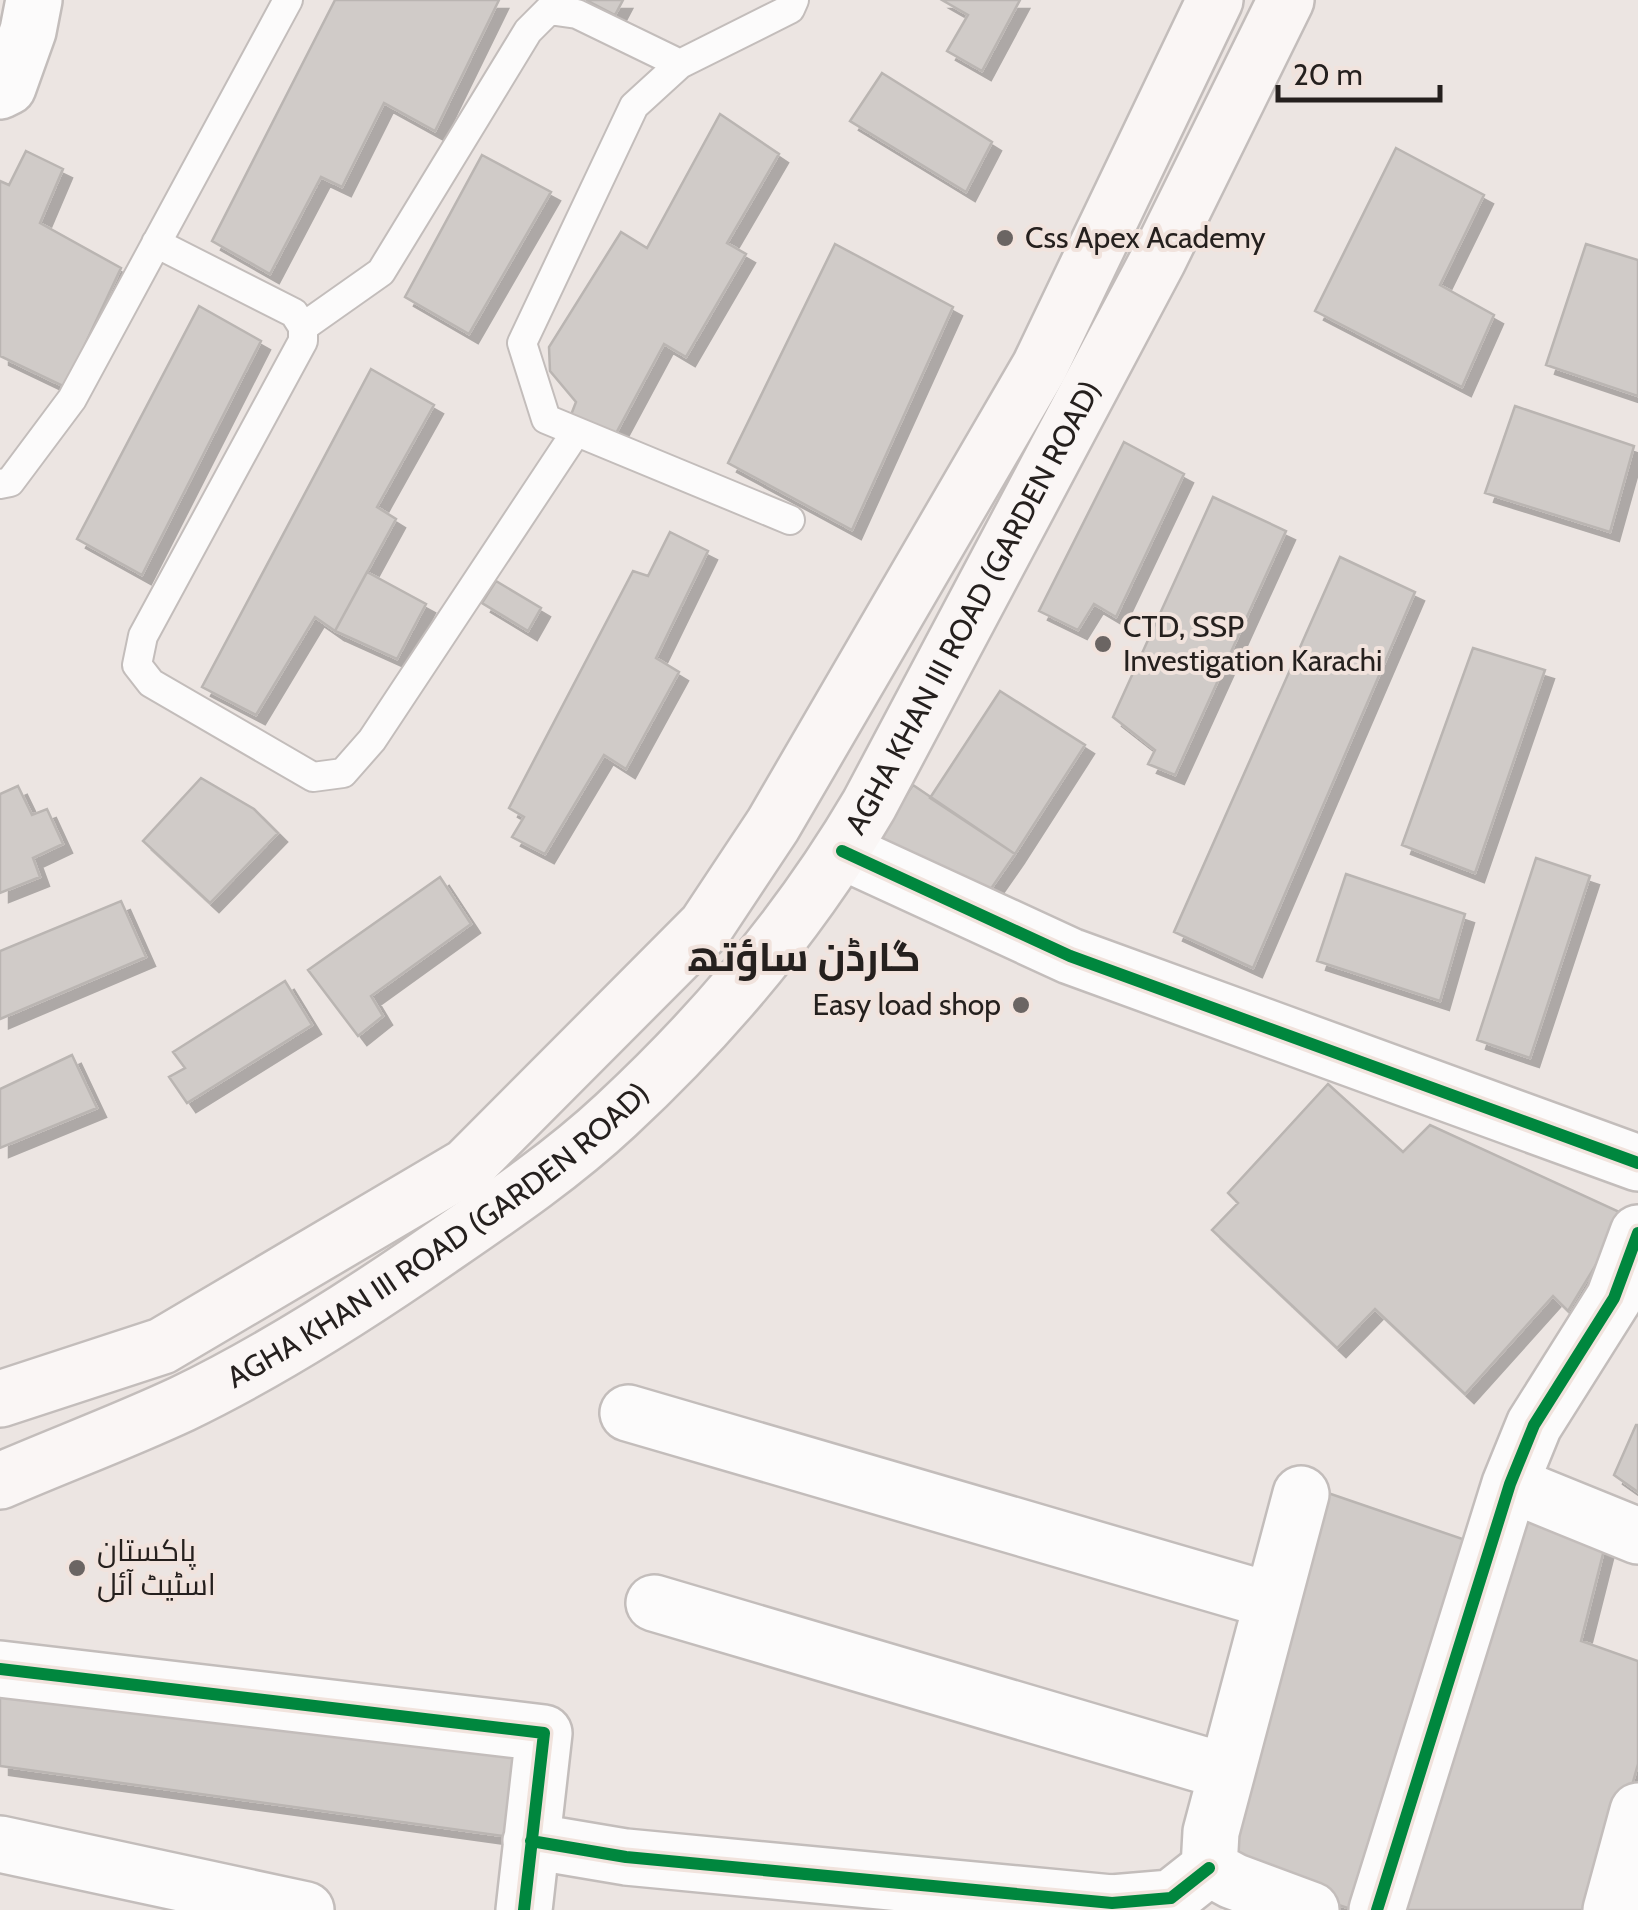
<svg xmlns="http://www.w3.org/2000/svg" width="1638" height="1910" font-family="Cabin,Cairo,sans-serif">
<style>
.building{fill:#d0cbc8;stroke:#bab5b2;stroke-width:2.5;filter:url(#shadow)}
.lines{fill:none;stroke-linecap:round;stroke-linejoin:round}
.service-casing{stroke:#c3bdbb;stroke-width:32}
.minor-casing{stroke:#c3bdbb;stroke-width:60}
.secondary-casing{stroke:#c3bdbb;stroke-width:60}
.service{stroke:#fcfbfb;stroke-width:28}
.minor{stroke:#fcfbfb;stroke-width:55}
.secondary{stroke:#faf6f5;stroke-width:55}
.cycleway-casing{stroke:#f1e3dd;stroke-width:19}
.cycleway{stroke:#00873e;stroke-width:12}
.poi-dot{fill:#6b6563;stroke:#f1e3dd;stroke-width:4}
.labels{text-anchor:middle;stroke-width:8;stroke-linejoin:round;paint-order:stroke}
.poi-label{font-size:30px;fill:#25201e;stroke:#f1e3dd;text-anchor:start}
.street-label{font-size:30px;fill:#25201e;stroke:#f1e3dd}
.district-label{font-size:40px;font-weight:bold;fill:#25201e;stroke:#f1e3dd}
</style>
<defs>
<filter id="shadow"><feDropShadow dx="9" dy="9" stdDeviation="0" flood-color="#0004"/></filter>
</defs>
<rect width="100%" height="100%" fill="#ece5e2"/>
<!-- building -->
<path class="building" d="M 335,0 L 499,0 L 435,131 L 384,103 L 342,187 L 321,177 L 270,274 L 212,241 Z
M 586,0 L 623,0 L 615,15 Z
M 942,0 L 1020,0 L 982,71 L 947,51 L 968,15 Z
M 882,73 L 992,142 L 966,192 L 850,121 Z
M 720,114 L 779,154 L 727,243 L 746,254 L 686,357 L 664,344 L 614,437 L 571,415 L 576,402 L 550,371 L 549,347 L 621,232 L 647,248 Z
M 1396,148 L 1484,195 L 1440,285 L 1494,315 L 1462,387 L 1315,311 Z
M 26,151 L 63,169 L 40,223 L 121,268 L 65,387 L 0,356 L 0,181 L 9,185 Z
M 482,155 L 551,192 L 469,334 L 405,297 Z
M 835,244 L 953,307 L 852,530 L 728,463 Z
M 1586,244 L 1638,260 L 1638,396 L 1546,365 Z
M 199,306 L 261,341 L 142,575 L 77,539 Z
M 371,369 L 434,405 L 377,507 L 396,519 L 335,631 L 315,617 L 256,715 L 202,687 Z
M 1515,406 L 1634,446 L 1610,532 L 1485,493 Z
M 1124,442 L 1184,474 L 1116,617 L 1094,604 L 1078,630 L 1039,611 Z
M 1213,497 L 1286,531 L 1175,775 L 1148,764 L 1155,750 L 1113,717 Z
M 670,532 L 708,551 L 656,658 L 679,672 L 626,769 L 604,755 L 545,854 L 512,837 L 524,817 L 509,808 L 633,571 L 648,576 Z
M 1340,557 L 1415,592 L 1253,968 L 1174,932 Z
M 367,572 L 426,604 L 397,659 L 335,631 Z
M 496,581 L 541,608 L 528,631 L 482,603 Z
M 1473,648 L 1545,670 L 1475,873 L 1402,845 Z
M 1000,691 L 1085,745 L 1015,854 L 930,798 Z
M 201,778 L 254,809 L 278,833 L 210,903 L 143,841 Z
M 913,785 L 1015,854 L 988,893 L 877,838 Z
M 18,786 L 32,815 L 47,809 L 63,844 L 33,858 L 40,877 L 0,893 L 0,794 Z
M 1536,858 L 1590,876 L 1530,1058 L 1477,1040 Z
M 1346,874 L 1465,914 L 1440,1001 L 1317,961 Z
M 440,877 L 471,924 L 371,996 L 383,1016 L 358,1036 L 308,970 Z
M 121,901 L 146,957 L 0,1019 L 0,951 Z
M 285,981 L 312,1025 L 187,1103 L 169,1077 L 185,1068 L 173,1052 Z
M 72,1055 L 97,1108 L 0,1148 L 0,1089 Z
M 1328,1084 L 1403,1152 L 1430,1125 L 1626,1215 L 1568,1311 L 1553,1296 L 1465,1394 L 1375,1309 L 1337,1348 L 1212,1230 L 1238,1203 L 1228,1193 Z
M 1636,1425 L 1638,1425 L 1638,1492 L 1614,1475 Z
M 1325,1492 L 1483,1546 L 1354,1910 L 1224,1868 Z
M 1514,1507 L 1608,1534 L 1581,1641 L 1638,1661 L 1638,1764 L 1597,1910 L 1385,1910 Z
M 0,1677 L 528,1739 L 517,1838 L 0,1766 Z"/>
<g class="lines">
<!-- service casing -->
<g class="service-casing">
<path id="service" d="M 156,243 L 294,313 L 303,327 L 303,341 L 143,636 L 137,665 L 151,683 L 313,777 L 343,773 L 372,740 L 576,432
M 303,327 L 381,272 L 528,31 L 549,10 L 577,14 L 680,64
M 0,484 L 10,482 L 72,399 L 288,0
M 790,520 L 546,419 L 522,343 L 634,106 L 680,64 L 790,9 L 794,0"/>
</g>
<!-- minor casing -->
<g class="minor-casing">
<path id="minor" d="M 0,91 L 8,87 L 28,31 L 34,0
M 842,851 L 1070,956 L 1638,1163
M 628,1413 L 1272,1601
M 1510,1484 L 1638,1536
M 1301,1494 L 1211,1832 L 1209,1868 L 1233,1881 L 1311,1910
M 654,1603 L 1227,1772
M 0,1669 L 544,1733 L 524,1910
M 531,1841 L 626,1857 L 1112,1903 L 1171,1898 L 1209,1868
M 0,1844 L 306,1910
M 1377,1910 L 1510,1484 L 1534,1425 L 1614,1298 L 1638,1233
M 1611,1910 L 1638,1811"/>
</g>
<!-- secondary casing -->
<g class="secondary-casing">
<g id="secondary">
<path d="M 0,1399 L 162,1346 L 467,1166 L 706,926 L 773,825 L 1040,366 L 1215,0"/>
<path id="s1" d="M 0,1481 C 60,1455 122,1432 182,1404 C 263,1365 341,1316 416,1265 C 484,1218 555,1172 616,1115 C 713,1025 802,919 869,805 L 1158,260 L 1286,0"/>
</g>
</g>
<!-- service -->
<use href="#service" class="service"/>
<!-- minor -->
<use href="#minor" class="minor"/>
<!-- secondary -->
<use href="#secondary" class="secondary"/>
<!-- cycleway casing -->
<g class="cycleway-casing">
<path id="cycleway" d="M 842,851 L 1070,956 L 1638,1163
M 0,1669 L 544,1733 L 524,1910
M 531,1841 L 626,1857 L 1112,1903 L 1171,1898 L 1209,1868
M 1377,1910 L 1510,1484 L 1534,1425 L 1614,1298 L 1638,1233"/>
</g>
<!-- cycleway -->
<use href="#cycleway" class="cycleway"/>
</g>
<!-- markers -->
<g class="poi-dot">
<circle cx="1005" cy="238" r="10"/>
<circle cx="1103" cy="644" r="10"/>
<circle cx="1021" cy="1005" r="10"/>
<circle cx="77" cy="1568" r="10"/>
</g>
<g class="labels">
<!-- poi labels -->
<g class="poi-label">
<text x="1025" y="248">Css Apex Academy</text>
<text x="1123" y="637">CTD, SSP<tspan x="1123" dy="34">Investigation Karachi</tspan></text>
<text x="1001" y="1015" text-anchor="end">Easy load shop</text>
<text x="97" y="1561">پاکستان<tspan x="97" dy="34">اسٹیٹ آئل</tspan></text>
</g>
<!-- street labels -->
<g class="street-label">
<text dy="10" stroke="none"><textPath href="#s1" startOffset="1345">AGHA KHAN III ROAD (GARDEN ROAD)</textPath></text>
<text dy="10" stroke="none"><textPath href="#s1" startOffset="505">AGHA KHAN III ROAD (GARDEN ROAD)</textPath></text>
</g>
<!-- district labels -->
<g class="district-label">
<text x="804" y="971">گارڈن ساؤتھ</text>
</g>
</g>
<!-- scale -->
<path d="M1278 85v15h162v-15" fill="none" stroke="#25201e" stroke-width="5"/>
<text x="1293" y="85" font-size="30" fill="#25201e" stroke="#f1e3dd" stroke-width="8" paint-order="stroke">20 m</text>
</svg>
